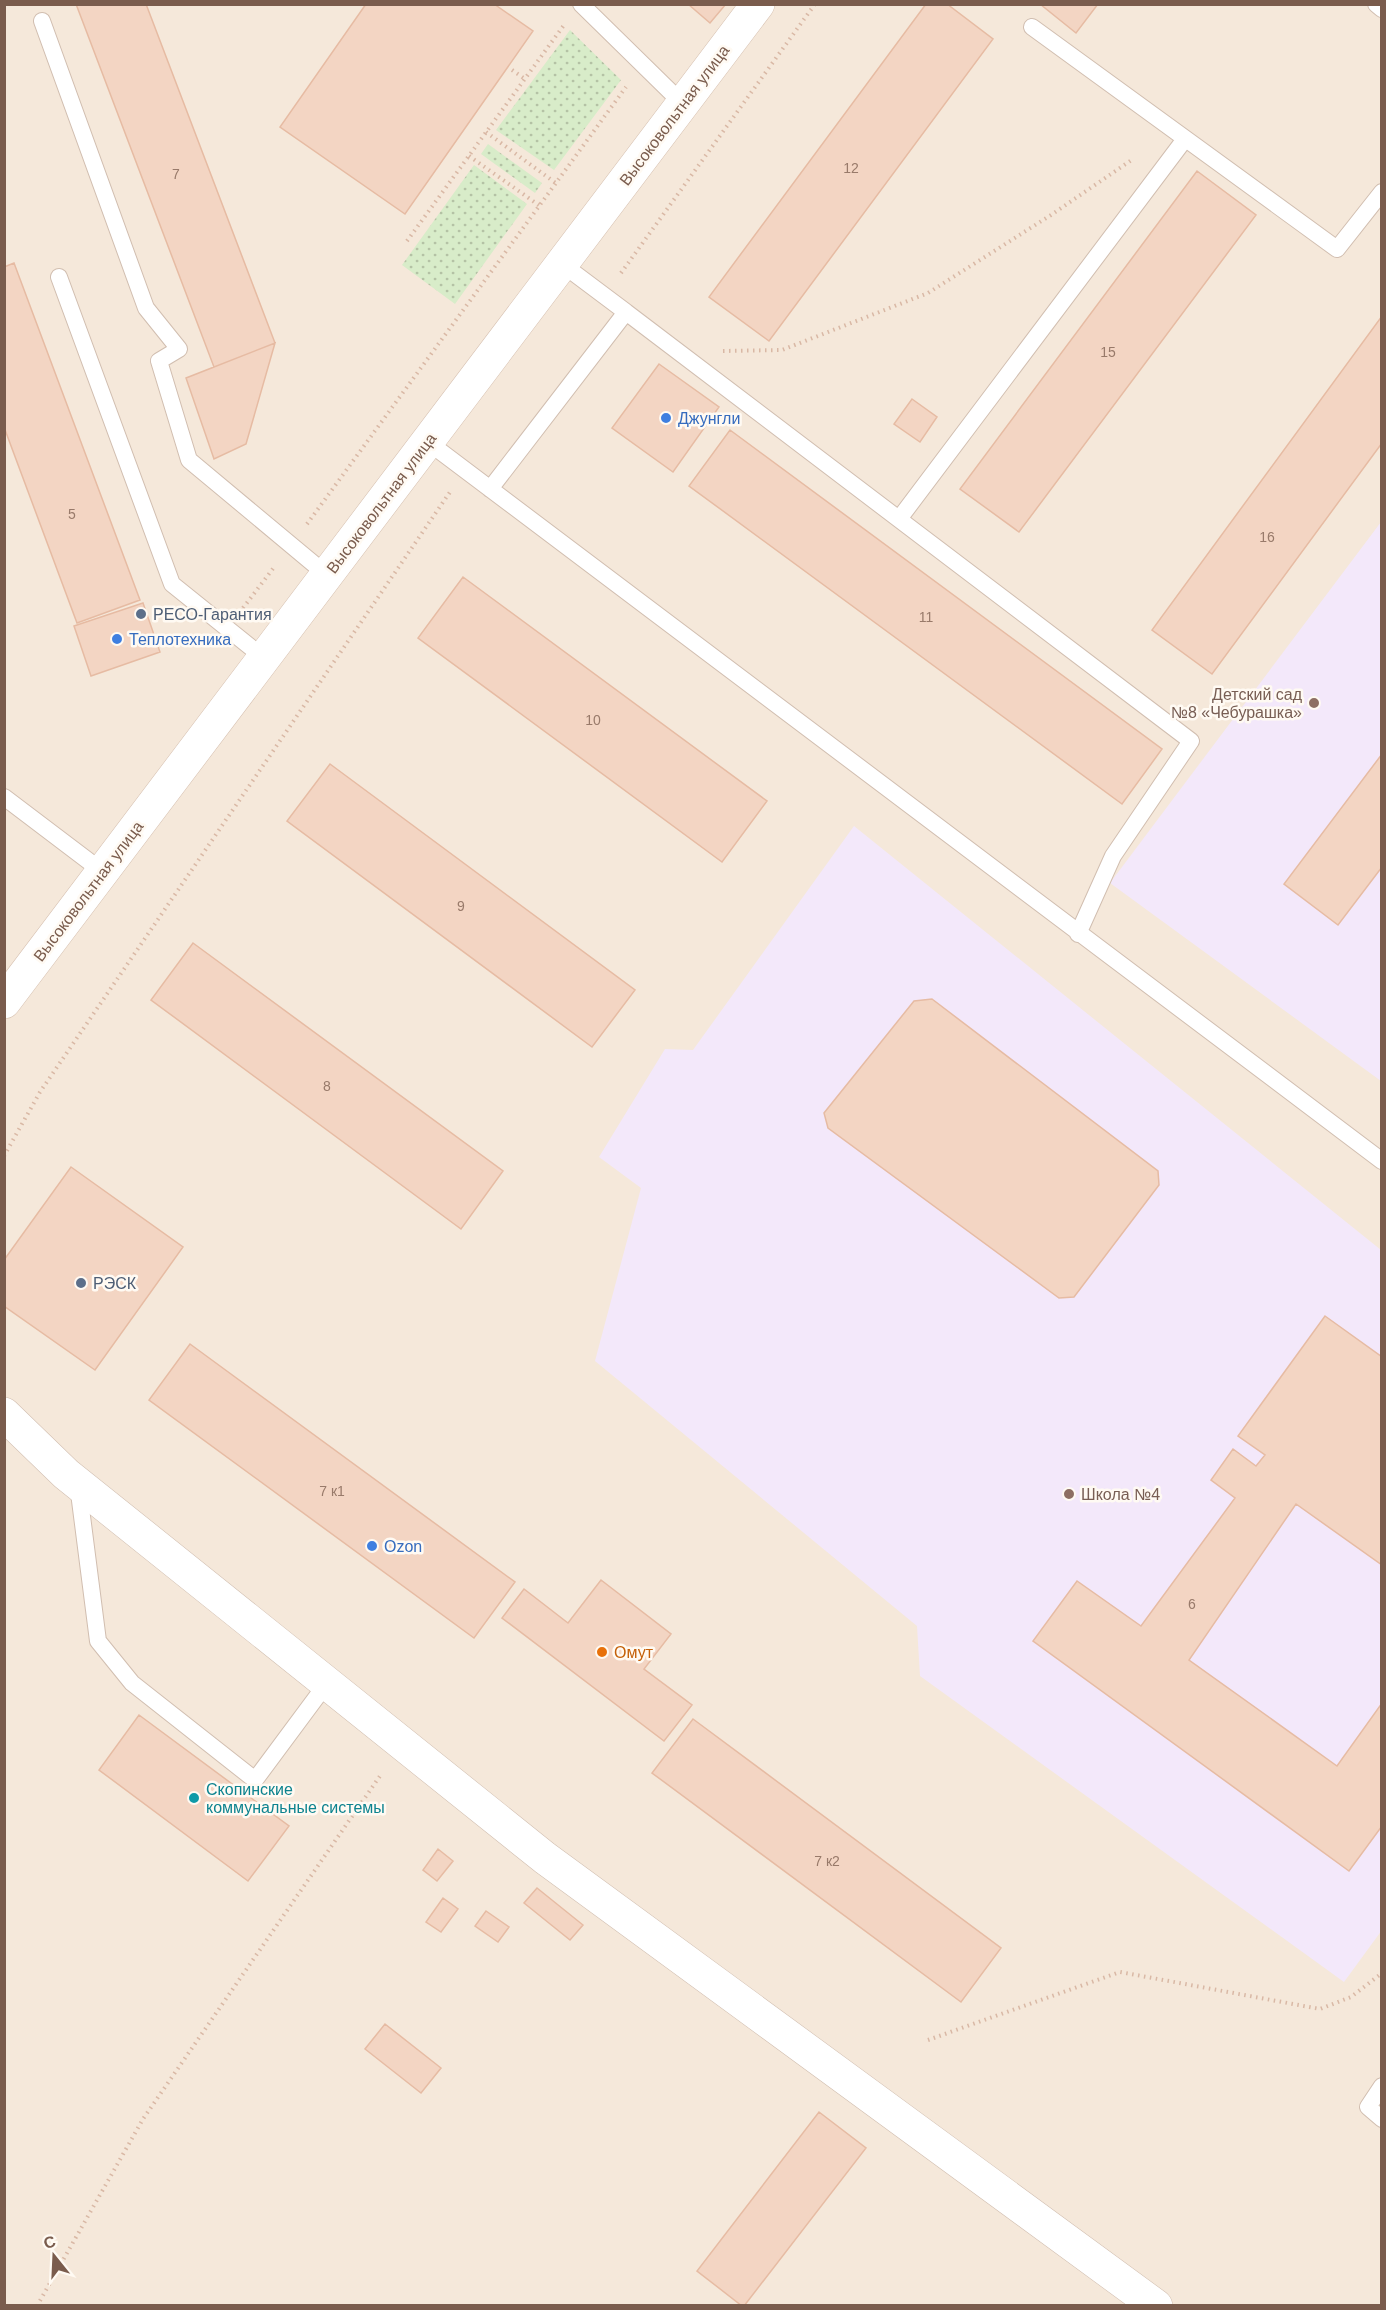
<svg xmlns="http://www.w3.org/2000/svg" width="1386" height="2310" font-family="Arial,sans-serif">
<style>
.residential{fill:#f5e8da}
.education{fill:#f3e8fa}
.grass{fill:url(#grass-dots)}
.building{fill:#f3d5c3;stroke:#e6bba3;stroke-width:1.5}
.lines{fill:none;stroke-linecap:round;stroke-linejoin:round}
.lane-casing{stroke:#d1beb0;stroke-width:18}
.street-casing{stroke:#d1beb0;stroke-width:34}
.secondary-casing{stroke:#d6c0b0;stroke-width:34}
.path{stroke:#d9b8a5;stroke-width:4;stroke-dasharray:1.5 4.5;stroke-linecap:butt}
.lane{stroke:#fff;stroke-width:16}
.street{stroke:#fff;stroke-width:33}
.secondary{stroke:#fff;stroke-width:33}
.shop-dot{fill:#3f7fe0;stroke:#fffaf3;stroke-width:2}
.service-dot{fill:#5c6f8a;stroke:#fffaf3;stroke-width:2}
.education-dot{fill:#8d6e63;stroke:#fffaf3;stroke-width:2}
.food-dot{fill:#e8710a;stroke:#fffaf3;stroke-width:2}
.culture-dot{fill:#0f9aa8;stroke:#fffaf3;stroke-width:2}
.labels{text-anchor:middle;stroke-width:5;stroke-linejoin:round;paint-order:stroke}
.number-label{font-size:14px;fill:#987a6a}
.street-label{font-size:16px;fill:#7a5c4d;stroke:#fffaf3}
.shop-label{font-size:16px;fill:#366cbe;stroke:#fffaf3;text-anchor:start}
.service-label{font-size:16px;fill:#4e5e75;stroke:#fffaf3;text-anchor:start}
.education-label{font-size:16px;fill:#785e54;stroke:#fffaf3;text-anchor:end}
.food-label{font-size:16px;fill:#c56008;stroke:#fffaf3;text-anchor:start}
.culture-label{font-size:16px;fill:#0d838f;stroke:#fffaf3;text-anchor:start}
</style>
<defs>
<pattern id="grass-dots" width="8" height="8" patternUnits="userSpaceOnUse" patternTransform="scale(1.5)"><rect width="8" height="8" fill="#d8ecc9"/><path d="M2 2h.1M6 6h.1" fill="none" stroke="#b4c2a5" stroke-width="1.8" stroke-linecap="round"/></pattern>
</defs>
<rect width="100%" height="100%" fill="#fdf6ec"/>
<!-- residential -->
<path class="residential" d="M 5,5 L 1381,5 L 1381,2305 L 5,2305 Z"/>
<!-- education -->
<path class="education" d="M 1381,522 L 1381,1081 L 1110,883 Z
M 854,826 L 1381,1250 L 1382,1930 L 1344,1982 L 920,1676 L 917,1626 L 595,1361 L 641,1188 L 599,1157 L 665,1049 L 693,1050 Z"/>
<!-- grass -->
<path class="grass" d="M 570,30 L 621,80 L 554,170 L 496,130 Z
M 488,144 L 542,183 L 535,193 L 481,154 Z
M 474,165 L 527,204 L 455,304 L 402,265 Z"/>
<!-- building -->
<path class="building" d="M 76,4 L 146,4 L 275,343 L 246,444 L 214,459 L 186,378 L 214,367 Z
M 366,4 L 494,4 L 533,31 L 405,214 L 280,127 Z
M 688,4 L 726,4 L 710,23 Z
M 926,4 L 947,4 L 993,39 L 769,341 L 709,297 Z
M 1040,4 L 1098,4 L 1076,33 Z
M 1197,171 L 1256,215 L 1019,532 L 960,489 Z
M 14,263 L 140,600 L 77,623 L 4,427 L 4,267 Z
M 1382,316 L 1382,443 L 1212,674 L 1152,630 Z
M 275,343 L 246,444 L 214,459 L 186,378 Z
M 659,364 L 719,407 L 673,472 L 612,428 Z
M 912,399 L 937,417 L 920,442 L 894,424 Z
M 730,430 L 1162,749 L 1122,804 L 689,486 Z
M 463,577 L 767,801 L 722,862 L 418,638 Z
M 143,603 L 160,652 L 91,676 L 74,626 Z
M 1382,754 L 1382,867 L 1338,925 L 1284,884 Z
M 330,764 L 635,990 L 592,1047 L 287,821 Z
M 193,943 L 503,1171 L 461,1229 L 151,1000 Z
M 932,999 L 1158,1171 L 1159,1185 L 1074,1297 L 1059,1298 L 828,1128 L 824,1113 L 914,1001 Z
M 71,1167 L 183,1247 L 95,1370 L 4,1306 L 4,1260 Z
M 1325,1316 L 1382,1357 L 1382,1565 L 1296,1504 L 1189,1660 L 1337,1766 L 1382,1703 L 1382,1826 L 1349,1871 L 1033,1641 L 1077,1581 L 1141,1626 L 1235,1498 L 1211,1480 L 1233,1449 L 1256,1466 L 1265,1455 L 1238,1436 Z
M 190,1344 L 515,1582 L 474,1638 L 149,1400 Z
M 601,1580 L 671,1634 L 644,1669 L 692,1705 L 664,1741 L 502,1618 L 524,1589 L 568,1623 Z
M 139,1715 L 289,1826 L 248,1881 L 99,1770 Z
M 693,1719 L 1001,1948 L 961,2002 L 652,1773 Z
M 438,1849 L 453,1861 L 437,1881 L 423,1870 Z
M 537,1888 L 583,1925 L 570,1940 L 524,1903 Z
M 443,1898 L 458,1909 L 441,1932 L 426,1922 Z
M 486,1911 L 509,1927 L 498,1942 L 475,1926 Z
M 385,2024 L 441,2068 L 421,2093 L 365,2049 Z
M 819,2112 L 866,2148 L 744,2306 L 742,2306 L 697,2271 Z"/>
<g class="lines">
<!-- lane casing -->
<g class="lane-casing">
<path id="lane" d="M 581,4 L 683,104
M 1376,4 L 1382,9
M 42,21 L 146,308 L 179,349 L 159,361 L 189,460 L 327,575
M 1032,27 L 1337,249 L 1382,192
M 59,277 L 172,584 L 264,658
M 626,312 L 1191,741 L 1113,856 L 1078,934
M 428,442 L 1382,1161
M 490,489 L 626,312 L 562,264
M 899,519 L 1185,139
M 4,797 L 103,872
M 78,1485 L 98,1641 L 132,1683 L 255,1780 L 327,1683
M 1382,2086 L 1368,2107 L 1382,2119"/>
</g>
<!-- street casing -->
<g class="street-casing">
<path id="street" d="M 4,1414 L 66,1474 L 545,1858 L 1156,2306"/>
</g>
<!-- secondary casing -->
<g class="secondary-casing">
<path id="secondary" d="M 4,1002 L 758,4"/>
</g>
<!-- path -->
<path class="path" d="M 512,70 L 525,79
M 486,132 L 557,184
M 469,156 L 540,206
M 407,241 L 564,25
M 621,273 L 815,4
M 723,351 L 782,350 L 928,293 L 1051,215 L 1133,159
M 307,524 L 626,87
M 243,608 L 275,566
M 4,1156 L 40,1092 L 450,492
M 928,2040 L 1120,1972 L 1320,2009 L 1351,1997 L 1382,1973
M 37,2306 L 143,2119 L 382,1773"/>
<!-- lane -->
<use href="#lane" class="lane"/>
<!-- street -->
<use href="#street" class="street"/>
<!-- secondary -->
<use href="#secondary" class="secondary"/>
</g>
<!-- markers -->
<g class="shop-dot">
<circle cx="666" cy="418" r="6"/>
<circle cx="117" cy="639" r="6"/>
<circle cx="372" cy="1546" r="6"/>
</g>
<g class="service-dot">
<circle cx="141" cy="614" r="6"/>
<circle cx="81" cy="1283" r="6"/>
</g>
<g class="education-dot">
<circle cx="1314" cy="703" r="6"/>
<circle cx="1069" cy="1494" r="6"/>
</g>
<circle class="food-dot" cx="602" cy="1652" r="6"/>
<circle class="culture-dot" cx="194" cy="1798" r="6"/>
<g class="labels">
<!-- number labels -->
<g class="number-label">
<text x="851" y="173">12</text>
<text x="176" y="179">7</text>
<text x="1108" y="357">15</text>
<text x="72" y="519">5</text>
<text x="1267" y="542">16</text>
<text x="926" y="622">11</text>
<text x="593" y="725">10</text>
<text x="461" y="911">9</text>
<text x="327" y="1091">8</text>
<text x="332" y="1496">7 к1</text>
<text x="1192" y="1609">6</text>
<text x="827" y="1866">7 к2</text>
</g>
<!-- street labels -->
<g class="street-label">
<text transform="translate(674 115) rotate(-53)" y="6">Высоковольтная улица</text>
<text transform="translate(381 503) rotate(-53)" y="6">Высоковольтная улица</text>
<text transform="translate(88 891) rotate(-53)" y="6">Высоковольтная улица</text>
</g>
<!-- shop labels -->
<g class="shop-label">
<text x="678" y="424">Джунгли</text>
<text x="129" y="645">Теплотехника</text>
<text x="384" y="1552">Ozon</text>
</g>
<!-- service labels -->
<g class="service-label">
<text x="153" y="620">РЕСО-Гарантия</text>
<text x="93" y="1289">РЭСК</text>
</g>
<!-- education labels -->
<g class="education-label">
<text x="1302" y="700">Детский сад<tspan x="1302" dy="18">№8 «Чебурашка»</tspan></text>
<text x="1081" y="1500" text-anchor="start">Школа №4</text>
</g>
<!-- food labels -->
<g class="food-label">
<text x="614" y="1658">Омут</text>
</g>
<!-- culture labels -->
<g class="culture-label">
<text x="206" y="1795">Скопинские<tspan x="206" dy="18">коммунальные системы</tspan></text>
</g>
</g>
<!-- border -->
<rect width="1386" height="2310" fill="none" stroke="#7a5c4d" stroke-width="12"/>
<!-- north arrow -->
<g transform="translate(54 2256) rotate(342)" stroke="#fffaf3" stroke-width="4.5" paint-order="stroke">
<path d="M0-4.5L10 22L0 15L-10 22Z" fill="#7a5c4d"/>
<text y="-9" font-size="16" font-weight="bold" text-anchor="middle" fill="#7a5c4d">С</text>
</g>
</svg>
